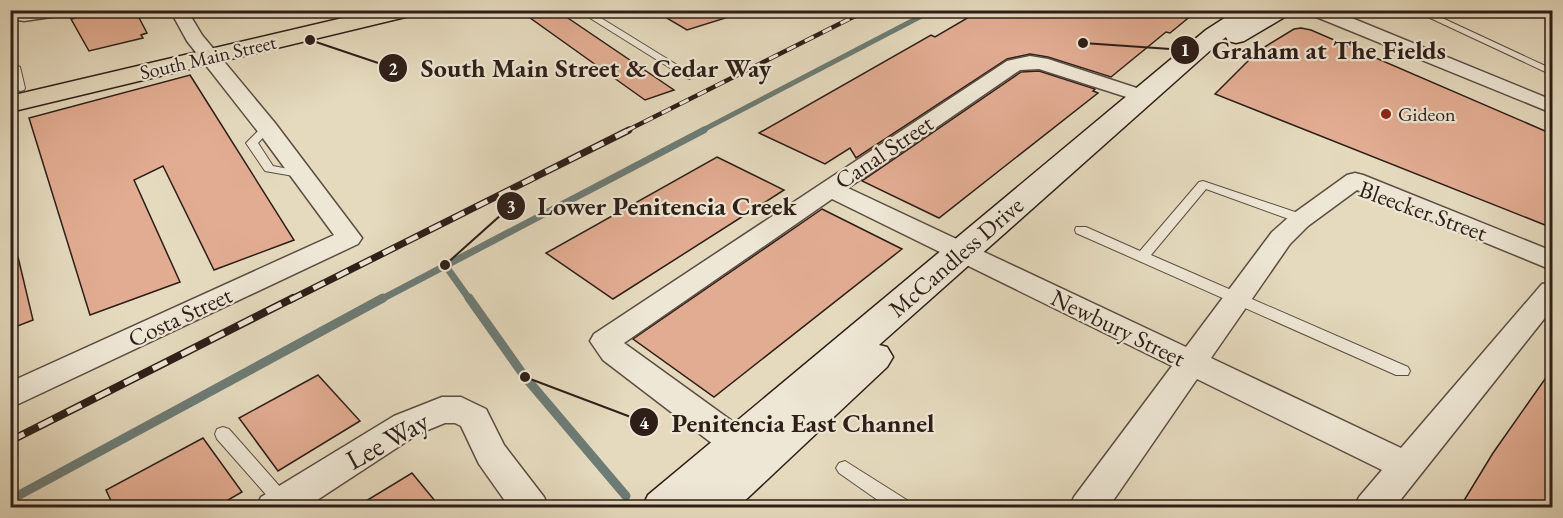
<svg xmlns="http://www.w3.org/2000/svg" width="1563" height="518" font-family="'EB Garamond',serif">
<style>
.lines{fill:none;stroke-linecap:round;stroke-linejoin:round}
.stream-far2{stroke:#6c7c76;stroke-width:5}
.stream-far1{stroke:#6c7c76;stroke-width:7}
.stream{stroke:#6c7c76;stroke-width:9}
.building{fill:#e2ac92;stroke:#2d1e18;stroke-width:1.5}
.lane-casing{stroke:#5b4d42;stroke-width:2}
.street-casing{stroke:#5b4d42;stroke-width:3}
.secondary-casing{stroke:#2d1e18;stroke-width:3}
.primary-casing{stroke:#2d1e18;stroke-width:3}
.lane{fill:#eee7d5;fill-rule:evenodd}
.street{fill:#eee7d5;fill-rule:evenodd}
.secondary{fill:#eee7d5;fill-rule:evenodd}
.primary{fill:#e5dabe;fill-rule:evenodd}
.rail-far2-casing{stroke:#2d1e18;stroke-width:4.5}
.rail-far1-casing{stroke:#2d1e18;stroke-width:7}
.rail-casing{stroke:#2d1e18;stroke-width:8}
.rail-far2{stroke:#eee7d5;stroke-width:3;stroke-dasharray:10;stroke-linecap:butt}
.rail-far1{stroke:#eee7d5;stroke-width:4.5;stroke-dasharray:13;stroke-linecap:butt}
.rail{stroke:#eee7d5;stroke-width:5;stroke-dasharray:16;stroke-linecap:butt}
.poi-dot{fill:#8f2418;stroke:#eee7d5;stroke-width:2}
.labels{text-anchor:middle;stroke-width:4.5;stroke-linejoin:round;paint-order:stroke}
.far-street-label{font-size:20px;fill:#2d1e18;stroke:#eee7d5}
.far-poi-label{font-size:20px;fill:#2d1e18;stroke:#eee7d5;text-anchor:start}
.street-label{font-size:24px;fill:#2d1e18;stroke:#eee7d5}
.near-street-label{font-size:28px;fill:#2d1e18;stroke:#eee7d5}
.leader{fill:none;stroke:#2d1e18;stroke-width:2}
.callout-dot{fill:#2d1e18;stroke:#eee7d5;stroke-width:2}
.mark-label{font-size:18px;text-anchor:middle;font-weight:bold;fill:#fff}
.callout-label{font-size:26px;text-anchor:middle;font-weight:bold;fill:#2d1e18;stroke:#eee7d5;stroke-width:4.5;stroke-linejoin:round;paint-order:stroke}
</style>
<rect width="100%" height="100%" fill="#e5dabe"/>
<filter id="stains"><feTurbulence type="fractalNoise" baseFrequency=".00333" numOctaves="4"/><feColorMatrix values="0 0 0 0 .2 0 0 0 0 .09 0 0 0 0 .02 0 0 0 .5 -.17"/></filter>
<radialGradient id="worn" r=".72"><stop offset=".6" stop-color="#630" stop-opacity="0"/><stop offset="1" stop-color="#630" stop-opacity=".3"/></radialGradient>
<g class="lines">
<!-- stream-far2 -->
<path class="stream-far2" d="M 701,131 L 933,10"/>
<!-- stream-far1 -->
<path class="stream-far1" d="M 445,265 L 470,300
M 380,300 L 704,130"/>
<!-- stream -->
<path class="stream" d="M 469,298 L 525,377 L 626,496
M 10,500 L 383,298"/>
</g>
<!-- building -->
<path class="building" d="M 109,10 L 113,10 L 115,15 L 135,10 L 147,33 L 141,35 L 143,38 L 89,51 L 71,19 Z
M 519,10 L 556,10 L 674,90 L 645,100 Z
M 653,10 L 735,10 L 735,15 L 687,30 Z
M 981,10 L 1198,10 L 1170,33 L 1166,32 L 1111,77 L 1048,57 L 1030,54 L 1007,59 L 856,158 L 850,148 L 825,164 L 759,133 L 931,35 L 935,37 Z
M 1301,28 L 1311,30 L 1552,134 L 1552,217 L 1545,225 L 1215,94 L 1258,51 L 1294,29 Z
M 1039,71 L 1095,89 L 1093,91 L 1098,93 L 939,218 L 862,181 L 1021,72 Z
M 190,75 L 294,240 L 214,270 L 163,166 L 134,180 L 180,282 L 90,315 L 29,118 Z
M 717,157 L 784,190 L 613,299 L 546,253 Z
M 822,209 L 902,249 L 714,397 L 633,339 Z
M 18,257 L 33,320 L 10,329 L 10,258 Z
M 1552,369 L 1552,507 L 1460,507 L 1493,453 Z
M 318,375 L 360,421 L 278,471 L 239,418 Z
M 203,438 L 242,492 L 216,507 L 114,507 L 106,490 Z
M 412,473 L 440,507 L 356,507 Z"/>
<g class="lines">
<!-- lane casing -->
<g class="lane-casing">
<path id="lane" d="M 577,10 L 588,10 L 695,76 L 690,79 L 686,78 Z
M 1389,10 L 1401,10 L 1397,13 Z
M 1413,10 L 1425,10 L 1552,69 L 1552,75 Z
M 10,63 L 20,67 L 25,88 L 24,90 L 20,91 L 15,88 Z
M 267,125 L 272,128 L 258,143 L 273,166 L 305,172 L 307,175 L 305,178 L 265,171 L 246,143 L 263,126 Z
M 1203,181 L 1307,216 L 1308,219 L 1302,223 L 1297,222 L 1206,189 L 1151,255 L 1408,367 L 1410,371 L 1408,375 L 1396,375 L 1076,233 L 1075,230 L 1076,227 L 1086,227 L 1140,251 L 1199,182 Z
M 223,427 L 229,429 L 289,497 L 292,502 L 289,507 L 277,507 L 217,439 L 215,434 L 217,429 Z
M 845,461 L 910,502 L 913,508 L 889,508 L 839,473 L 836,468 L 839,463 Z"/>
</g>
<!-- street casing -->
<g class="street-casing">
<path id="street" d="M 73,10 L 65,15 L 24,21 L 18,20 L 15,16 L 18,12 L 25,10 Z
M 170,10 L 187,10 L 202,35 L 275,123 L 362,238 L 358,244 L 10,408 L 10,382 L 334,235 L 259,133 L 187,41 Z
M 1307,10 L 1332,10 L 1552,100 L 1552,113 L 1309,14 Z
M 1030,56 L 1048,59 L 1149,92 L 1152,96 L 1149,100 L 1142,102 L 1039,69 L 1020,70 L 848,188 L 1186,347 L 1272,232 L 1290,216 L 1347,175 L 1355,173 L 1363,175 L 1552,251 L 1552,270 L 1357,190 L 1308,226 L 1290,244 L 1211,358 L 1401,448 L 1542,284 L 1552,282 L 1552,309 L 1394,508 L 1354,508 L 1359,497 L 1382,470 L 1197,379 L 1108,508 L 1069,508 L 1074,497 L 1172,366 L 832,199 L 624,343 L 750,434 L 755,444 L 750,454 L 738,458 L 726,454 L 603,360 L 590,341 L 594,334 L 1007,61 Z
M 442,397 L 461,397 L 486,409 L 504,445 L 544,497 L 549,508 L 510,508 L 479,464 L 461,426 L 455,423 L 445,423 L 418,434 L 305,508 L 256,508 L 261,497 L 394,416 Z"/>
</g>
<!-- secondary casing -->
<g class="secondary-casing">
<path id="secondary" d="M 1237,10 L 1290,10 L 1288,15 L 1244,41 L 1236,43 L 1228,41 L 1226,37 L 1222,40 L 879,345 L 887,347 L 893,357 L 887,367 L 737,508 L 642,508 L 648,495 L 1206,30 Z"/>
</g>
<!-- primary casing -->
<g class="primary-casing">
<path id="primary" d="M 377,10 L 416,10 L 414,15 L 10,112 L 10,96 Z"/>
</g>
<!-- lane -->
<use href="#lane" class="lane"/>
<!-- street -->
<use href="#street" class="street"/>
<!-- secondary -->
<use href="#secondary" class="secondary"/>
<!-- primary -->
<use href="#primary" class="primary"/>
<!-- rail-far2 casing -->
<g class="rail-far2-casing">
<path id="rail-far2" d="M 626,131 L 867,10"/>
</g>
<!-- rail-far1 casing -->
<g class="rail-far1-casing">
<path id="rail-far1" d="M 290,300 L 629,130"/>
</g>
<!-- rail casing -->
<g class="rail-casing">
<path id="rail" d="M 10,441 L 293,298"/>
</g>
<!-- rail-far2 -->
<use href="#rail-far2" class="rail-far2"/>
<!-- rail-far1 -->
<use href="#rail-far1" class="rail-far1"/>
<!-- rail -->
<use href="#rail" class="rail"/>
</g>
<!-- markers -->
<circle class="poi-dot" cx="1386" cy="114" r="6"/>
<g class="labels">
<!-- far-street labels -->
<g class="far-street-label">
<text transform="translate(208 57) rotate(-13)" y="7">South Main Street</text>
</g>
<!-- far-poi labels -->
<g class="far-poi-label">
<text x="1398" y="121">Gideon</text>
</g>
<!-- street labels -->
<g class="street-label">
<text transform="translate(884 152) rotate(-34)" y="8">Canal Street</text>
<text transform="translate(1423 211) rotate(20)" y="8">Bleecker Street</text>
<text transform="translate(956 257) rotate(-41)" y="8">McCandless Drive</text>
<text transform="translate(180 317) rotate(-25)" y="8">Costa Street</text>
<text transform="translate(1118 328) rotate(26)" y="8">Newbury Street</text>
</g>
<!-- near-street labels -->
<g class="near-street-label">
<text transform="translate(387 440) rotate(-29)" y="10">Lee Way</text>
</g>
</g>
<!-- callouts -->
<path class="leader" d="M1083 43L1185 50M310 40L393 68M445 265L511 206M525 377L644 422"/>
<g class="callout-dot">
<circle cx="1083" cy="43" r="6"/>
<circle cx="310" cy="40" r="6"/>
<circle cx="445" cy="265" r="6"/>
<circle cx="525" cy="377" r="6"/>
<circle cx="1185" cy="50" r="15"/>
<circle cx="393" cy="68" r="15"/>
<circle cx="511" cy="206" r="15"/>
<circle cx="644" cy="422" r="15"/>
</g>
<g class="mark-label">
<text x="1185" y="56">1</text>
<text x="393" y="75">2</text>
<text x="511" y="213">3</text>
<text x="644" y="429">4</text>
</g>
<g class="callout-label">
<text x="1329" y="59">Graham at The Fields</text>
<text x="596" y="77">South Main Street &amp; Cedar Way</text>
<text x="667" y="215">Lower Penitencia Creek</text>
<text x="803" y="432">Penitencia East Channel</text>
</g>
<!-- margin -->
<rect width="1563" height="518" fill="none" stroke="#e5dabe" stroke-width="36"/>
<rect x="12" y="12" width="1539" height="494" fill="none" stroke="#2d1e18" stroke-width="3"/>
<rect x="18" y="18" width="1527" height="482" fill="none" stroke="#2d1e18" stroke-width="1.5"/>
<rect width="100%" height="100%" filter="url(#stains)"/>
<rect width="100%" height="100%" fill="url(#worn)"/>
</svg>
